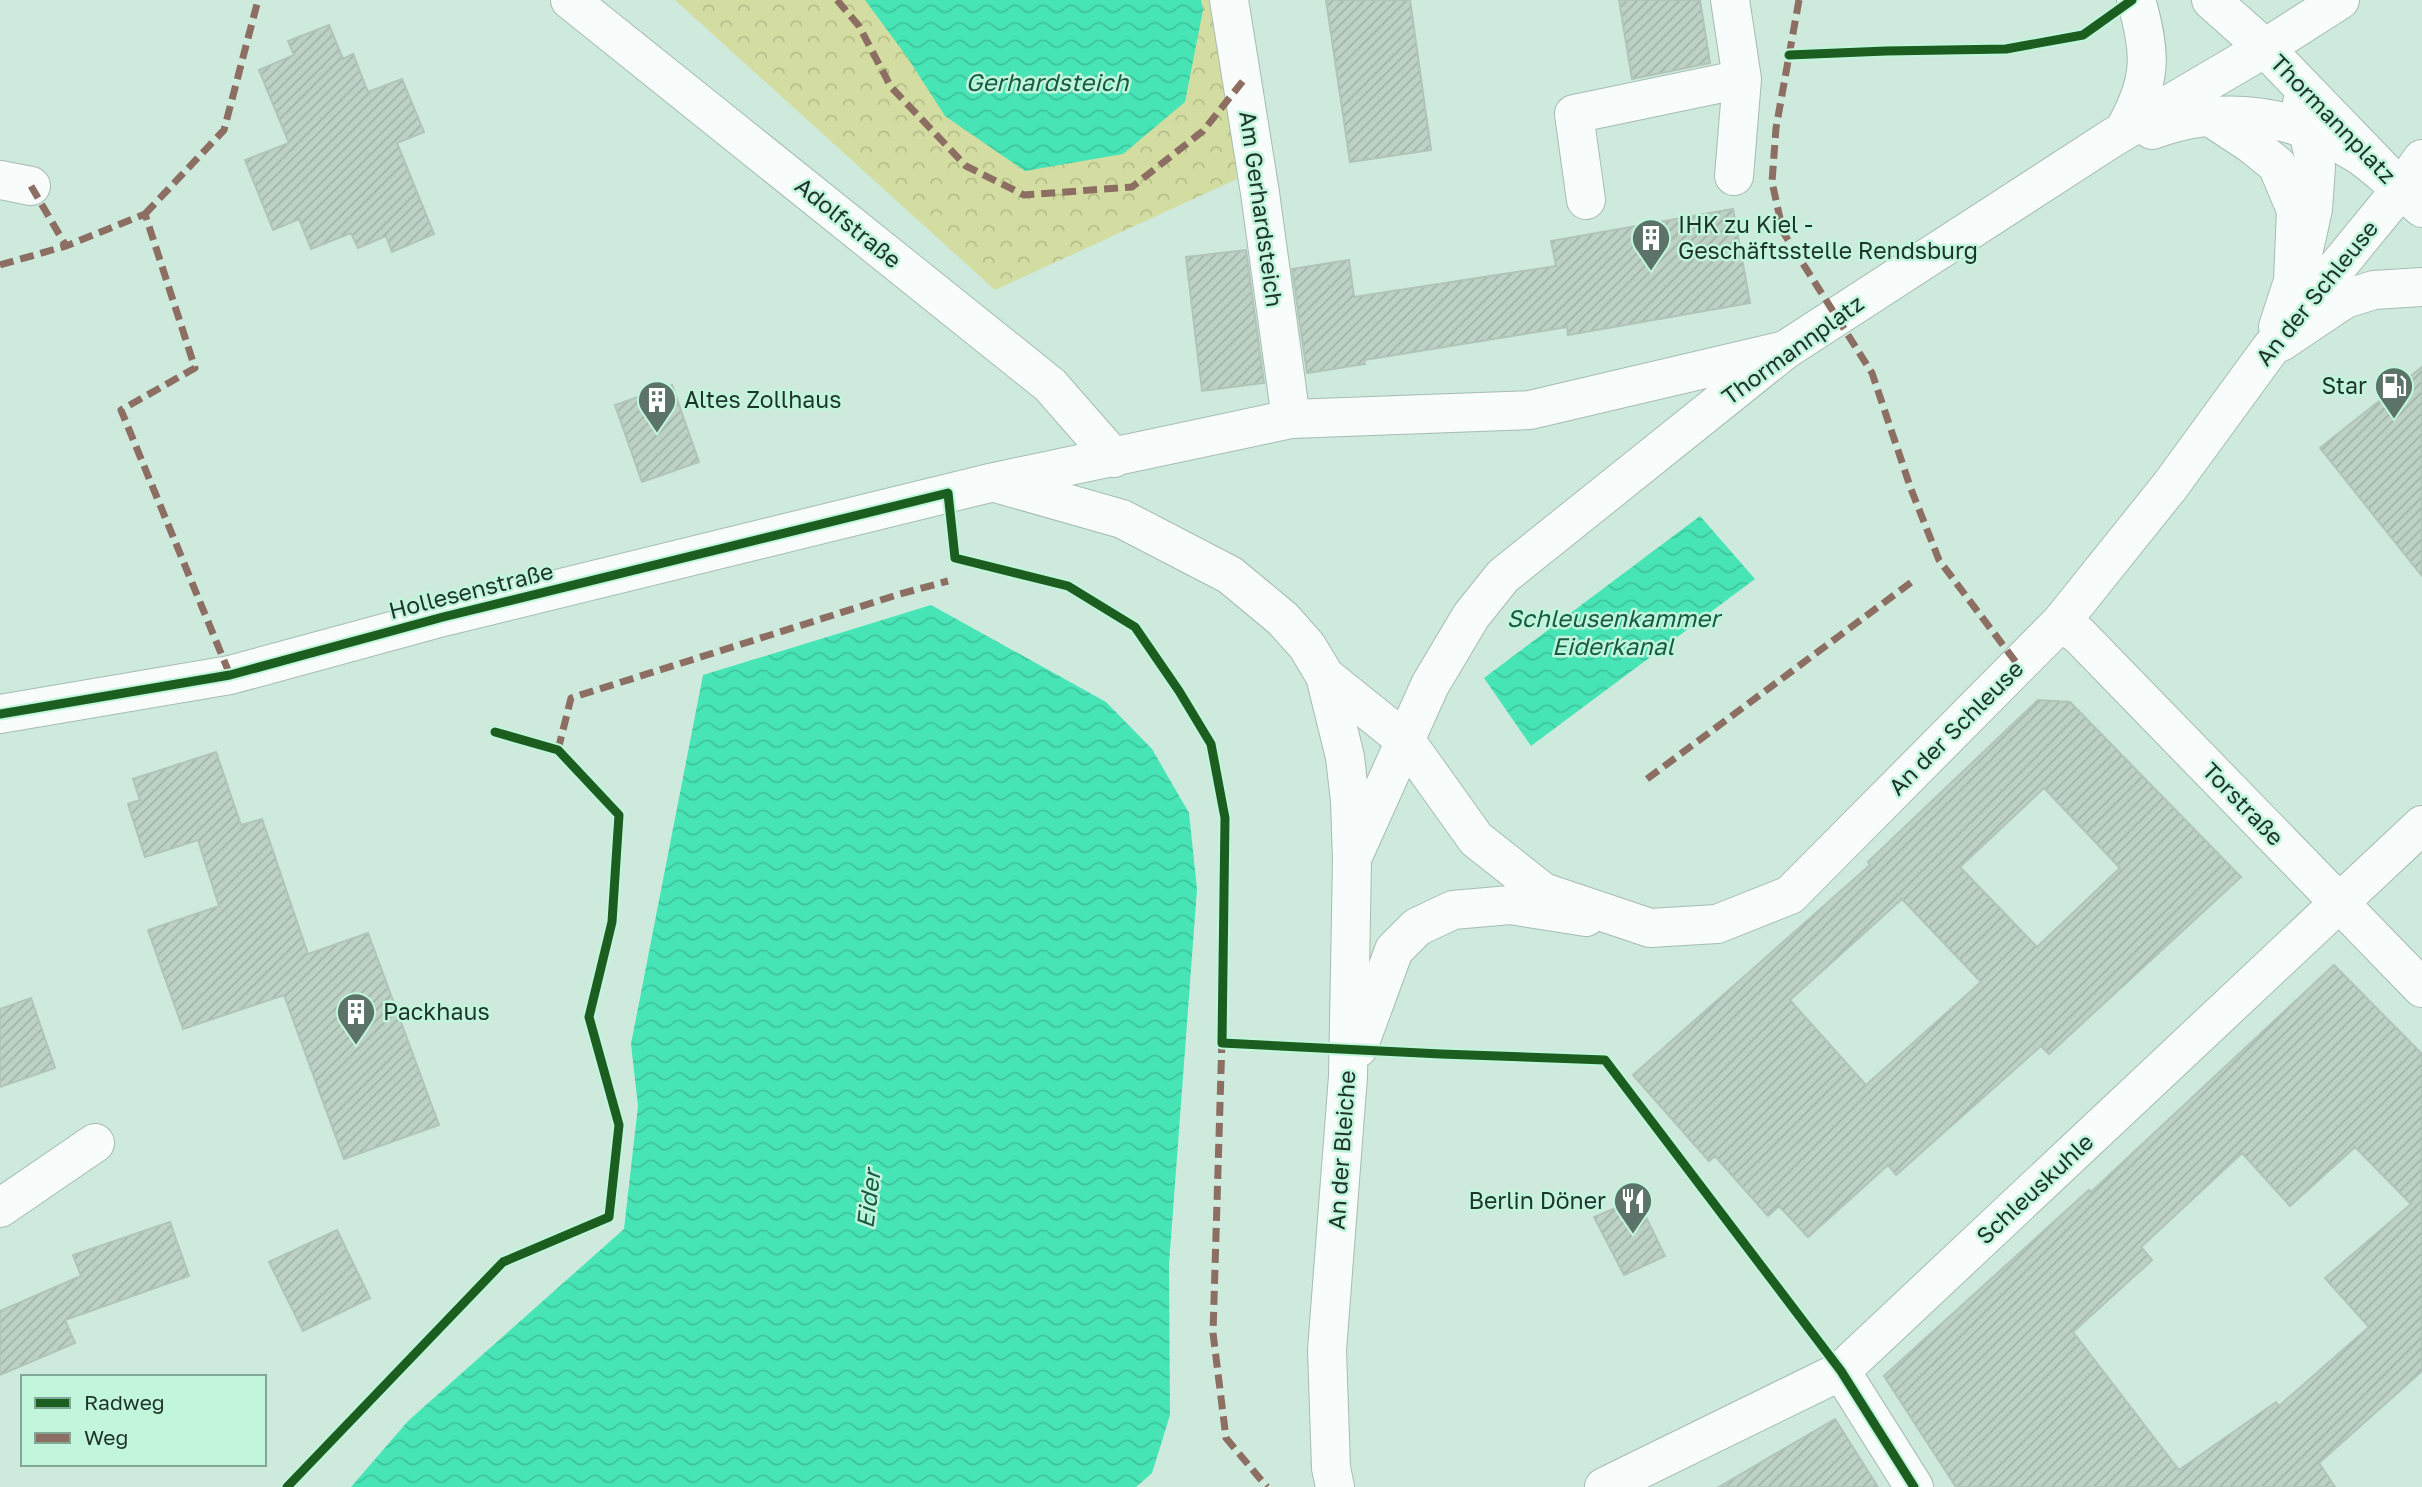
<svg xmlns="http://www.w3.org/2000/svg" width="2422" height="1487" font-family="'Golos Text',sans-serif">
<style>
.park{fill:url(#park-crowns)}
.water{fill:url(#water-waves)}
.building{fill:url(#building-hatch);stroke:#b0c4b7;stroke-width:2;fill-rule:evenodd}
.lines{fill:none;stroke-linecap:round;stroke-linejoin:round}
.street-casing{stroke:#a6bcb2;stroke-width:40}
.secondary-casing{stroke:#a6bcb2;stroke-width:40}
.primary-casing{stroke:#a6bcb2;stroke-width:40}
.street{stroke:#f8fcfa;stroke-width:38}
.secondary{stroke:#f8fcfa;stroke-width:38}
.primary{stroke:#f8fcfa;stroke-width:38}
.quiet{stroke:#8d6e63;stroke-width:7;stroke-dasharray:14 7;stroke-linecap:butt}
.cycleway-casing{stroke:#c1f6dd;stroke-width:13}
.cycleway{stroke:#1b5e20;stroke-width:9}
.labels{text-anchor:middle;stroke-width:5;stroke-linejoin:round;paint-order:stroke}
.street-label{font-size:23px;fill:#1e332a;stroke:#c1f6dd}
.poi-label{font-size:23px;fill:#1e332a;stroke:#c1f6dd;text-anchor:start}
.water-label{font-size:24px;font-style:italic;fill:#165c44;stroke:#c1f6dd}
</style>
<defs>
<pattern id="park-crowns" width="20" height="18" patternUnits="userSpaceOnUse" patternTransform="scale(1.75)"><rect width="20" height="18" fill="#d4dda1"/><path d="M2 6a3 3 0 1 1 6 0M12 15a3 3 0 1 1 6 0" fill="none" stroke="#b6be8b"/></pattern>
<pattern id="water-waves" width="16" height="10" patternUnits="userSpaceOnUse" patternTransform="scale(1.75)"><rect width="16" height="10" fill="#47e5b6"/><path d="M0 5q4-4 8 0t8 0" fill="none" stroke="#3ec59d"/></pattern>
<pattern id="building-hatch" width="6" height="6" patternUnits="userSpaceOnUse" patternTransform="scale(1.75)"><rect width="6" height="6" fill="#bdd1c4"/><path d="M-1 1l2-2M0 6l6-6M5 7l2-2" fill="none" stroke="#a2b4a9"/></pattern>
</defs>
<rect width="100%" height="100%" fill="#cdeadc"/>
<!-- park -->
<path class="park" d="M 675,0 L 1216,0 L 1237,179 L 995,290 Z"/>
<!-- water -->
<path class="water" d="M 865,0 L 1201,0 L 1203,10 L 1185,102 L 1123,154 L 1025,171 L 945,116 L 907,57 Z
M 1700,516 L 1755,579 L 1531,746 L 1484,678 Z
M 931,605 L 1106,702 L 1152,749 L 1189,813 L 1197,889 L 1169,1264 L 1170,1415 L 1152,1473 L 1136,1487 L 351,1487 L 408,1421 L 624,1229 L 638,1106 L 631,1044 L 703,675 Z"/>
<!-- building -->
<path class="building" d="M 1326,0 L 1410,0 L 1431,150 L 1350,162 Z
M 1619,0 L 1700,0 L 1710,63 L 1632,79 Z
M 329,25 L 343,59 L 353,54 L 368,92 L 402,79 L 424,132 L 397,143 L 434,234 L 392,252 L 386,236 L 358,248 L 351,233 L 311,249 L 299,219 L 273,230 L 245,160 L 289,143 L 259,70 L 294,55 L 288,41 Z
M 1733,209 L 1750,303 L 1568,335 L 1567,327 L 1364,360 L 1365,364 L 1307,373 L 1292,269 L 1349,260 L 1354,297 L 1556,266 L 1551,241 Z
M 1246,250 L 1264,383 L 1202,391 L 1186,257 Z
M 2422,367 L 2422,576 L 2320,448 Z
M 672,385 L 699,462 L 642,482 L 615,405 Z
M 2038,700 L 2070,702 L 2241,877 L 2049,1054 L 2041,1046 L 1896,1175 L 1888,1165 L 1808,1237 L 1779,1206 L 1768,1216 L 1715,1156 L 1709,1161 L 1633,1075 L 1870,865 L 1868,862 ZM 2044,788 L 2120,868 L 2037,947 L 1960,867 ZM 1902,899 L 1981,982 L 1866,1085 L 1790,1000 Z
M 216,752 L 241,825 L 262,819 L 308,954 L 368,933 L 439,1125 L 344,1159 L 284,995 L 183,1029 L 148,930 L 219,906 L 198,840 L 145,857 L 128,804 L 140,800 L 133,779 Z
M 2334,965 L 2422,1054 L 2422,1371 L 2319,1463 L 2335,1487 L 1956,1487 L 1884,1376 L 2089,1190 L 2091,1192 ZM 2355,1147 L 2411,1204 L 2325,1278 L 2369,1327 L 2279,1406 L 2276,1402 L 2179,1470 L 2073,1332 L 2152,1260 L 2141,1247 L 2242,1153 L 2290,1206 Z
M 31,998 L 55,1068 L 0,1087 L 0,1009 Z
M 1637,1199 L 1665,1256 L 1624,1275 L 1594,1217 Z
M 170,1222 L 189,1276 L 65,1320 L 75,1343 L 0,1375 L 0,1311 L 81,1276 L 73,1255 Z
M 337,1230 L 370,1298 L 303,1331 L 269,1262 Z
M 1835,1419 L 1878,1487 L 1719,1487 Z"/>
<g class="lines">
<!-- street casing -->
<g class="street-casing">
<path id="street" d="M 570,0 L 1050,385 L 1114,458
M 1229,0 L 1260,193 L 1291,419
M 1730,0 L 1742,79 L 1734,176
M 0,180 L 31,186
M 1586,200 L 1574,114 L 1742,79
M 2061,622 L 2079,635 L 2422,988
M 0,1208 L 95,1143
M 1841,1371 L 1914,1487
M 1604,1487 L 1841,1371 L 2422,825"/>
</g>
<!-- secondary casing -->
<g class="secondary-casing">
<path id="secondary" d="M 2211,0 L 2265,48 L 2401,189 L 2422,208
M 2302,103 L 2316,167 L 2313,209 L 2303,254
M 2281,342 L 2345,299 L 2374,290 L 2422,287
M 1325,676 L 1345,757 L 1350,801 L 1352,860 L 1348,1076 L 1327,1350 L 1331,1468 L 1335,1487
M 1355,852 L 1430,685 L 1471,616 L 1503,576 L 1785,350
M 1358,1048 L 1394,950 L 1417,927 L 1453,910 L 1510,905 L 1586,917"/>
</g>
<!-- primary casing -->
<g class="primary-casing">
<path id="primary" d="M 2207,115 L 2251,144 L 2277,165 L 2296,210 L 2293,281 L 2278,327
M 2124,130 C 2152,81 2152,54 2136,0
M 2152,130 C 2224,103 2295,115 2359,155 C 2374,165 2387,178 2401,189
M 999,484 L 1122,519 L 1230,575 L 1283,619 L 1307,646 L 1325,676 L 1406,741 L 1476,839 L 1543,892 L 1650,928 L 1717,924 L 1790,895 L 2061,622 L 2170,486 L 2270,349 L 2401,189 L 2422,159
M 0,714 L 230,675 L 443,617 L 994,482 L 1291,419 L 1530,410 L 1785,350 L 2112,138 L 2265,48 L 2340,0"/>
</g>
<!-- street -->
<use href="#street" class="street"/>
<!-- secondary -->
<use href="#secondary" class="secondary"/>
<!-- primary -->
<use href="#primary" class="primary"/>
<!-- quiet -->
<path class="quiet" d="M 837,0 L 859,26 L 891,87 L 966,166 L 1024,195 L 1132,187 L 1203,131 L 1243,81
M 1799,0 L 1776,128 L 1772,182 L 1783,232 L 1872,373 L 1911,489 L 1939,560 L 2018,665
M 31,186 L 66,246 L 145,214 L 195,368 L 121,410 L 230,675
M 145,214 L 224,130 L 258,0
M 0,265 L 66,246
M 558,750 L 571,698 L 900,594 L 948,581
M 1647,779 L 1913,581
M 1222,1039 L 1213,1333 L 1226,1438 L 1267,1487"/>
<!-- cycleway casing -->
<g class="cycleway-casing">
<path id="cycleway" d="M 1789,55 L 1886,51 L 2006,49 L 2083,35 L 2132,0
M 0,714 L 230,675 L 443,617 L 948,493 L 955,558 L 1068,586 L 1135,627 L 1179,691 L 1211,744 L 1225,818 L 1222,1043 L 1441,1054 L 1605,1060 L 1841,1371 L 1914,1487
M 287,1487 L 503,1262 L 609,1217 L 619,1125 L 589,1017 L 612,922 L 619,815 L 558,750 L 495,732"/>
</g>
<!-- cycleway -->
<use href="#cycleway" class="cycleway"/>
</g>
<!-- icons -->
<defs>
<g id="building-pin" transform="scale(2.0125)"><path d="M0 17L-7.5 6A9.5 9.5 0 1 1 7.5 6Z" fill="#5b7368" stroke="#c1f6dd"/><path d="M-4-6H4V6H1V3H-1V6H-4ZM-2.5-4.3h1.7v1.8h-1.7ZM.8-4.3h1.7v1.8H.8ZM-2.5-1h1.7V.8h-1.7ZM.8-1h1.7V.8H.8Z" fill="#fff"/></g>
<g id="fuel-pin" transform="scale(2.0125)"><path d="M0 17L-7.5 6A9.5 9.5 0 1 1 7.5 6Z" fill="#5b7368" stroke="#c1f6dd"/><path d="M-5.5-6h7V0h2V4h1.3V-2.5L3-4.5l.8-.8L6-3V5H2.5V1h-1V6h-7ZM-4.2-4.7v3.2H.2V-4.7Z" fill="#fff"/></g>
<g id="restaurant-pin" transform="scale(2.0125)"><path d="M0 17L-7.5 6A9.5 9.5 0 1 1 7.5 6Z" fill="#5b7368" stroke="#c1f6dd"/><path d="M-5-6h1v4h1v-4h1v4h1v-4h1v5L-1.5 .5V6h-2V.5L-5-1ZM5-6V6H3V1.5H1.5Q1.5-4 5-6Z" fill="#fff"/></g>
</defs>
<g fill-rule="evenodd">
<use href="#building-pin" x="1651" y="238"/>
<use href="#fuel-pin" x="2394" y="386"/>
<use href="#building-pin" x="657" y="400"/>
<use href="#building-pin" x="356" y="1012"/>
<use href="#restaurant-pin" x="1633" y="1201"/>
</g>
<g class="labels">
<!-- street labels -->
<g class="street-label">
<text transform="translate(2333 119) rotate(46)" y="8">Thormannplatz</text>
<text transform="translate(1261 209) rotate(82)" y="8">Am Gerhardsteich</text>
<text transform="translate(848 223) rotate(39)" y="8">Adolfstraße</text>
<text transform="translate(2317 293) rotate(-51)" y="8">An der Schleuse</text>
<text transform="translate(1793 350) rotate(-36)" y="8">Thormannplatz</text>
<text transform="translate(471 591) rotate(-14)" y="8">Hollesenstraße</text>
<text transform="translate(1956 728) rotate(-45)" y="8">An der Schleuse</text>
<text transform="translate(2243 804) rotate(46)" y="8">Torstraße</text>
<text transform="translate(1342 1150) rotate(-86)" y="8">An der Bleiche</text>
<text transform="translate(2035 1189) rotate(-43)" y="8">Schleuskuhle</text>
</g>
<!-- poi labels -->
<g class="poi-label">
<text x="1678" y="233">IHK zu Kiel -<tspan x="1678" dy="26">Geschäftsstelle Rendsburg</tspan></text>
<text x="2367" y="394" text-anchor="end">Star</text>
<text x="684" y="408">Altes Zollhaus</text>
<text x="383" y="1020">Packhaus</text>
<text x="1606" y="1209" text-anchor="end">Berlin Döner</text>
</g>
<!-- water labels -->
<g class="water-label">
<text x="1047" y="91">Gerhardsteich</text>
<text x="1613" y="627">Schleusenkammer<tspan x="1613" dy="28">Eiderkanal</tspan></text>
<text transform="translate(869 1199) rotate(-83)" y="8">Eider</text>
</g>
</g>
<!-- legend -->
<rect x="21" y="1375" width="245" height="91" fill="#c1f6dd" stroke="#80a895" stroke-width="2"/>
<rect x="35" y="1398" width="35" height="10" fill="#1b5e20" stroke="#80a895" stroke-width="2"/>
<text x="84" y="1410" font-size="21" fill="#1e332a">Radweg</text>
<rect x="35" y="1433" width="35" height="10" fill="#8d6e63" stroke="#80a895" stroke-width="2"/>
<text x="84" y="1445" font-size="21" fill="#1e332a">Weg</text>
</svg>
